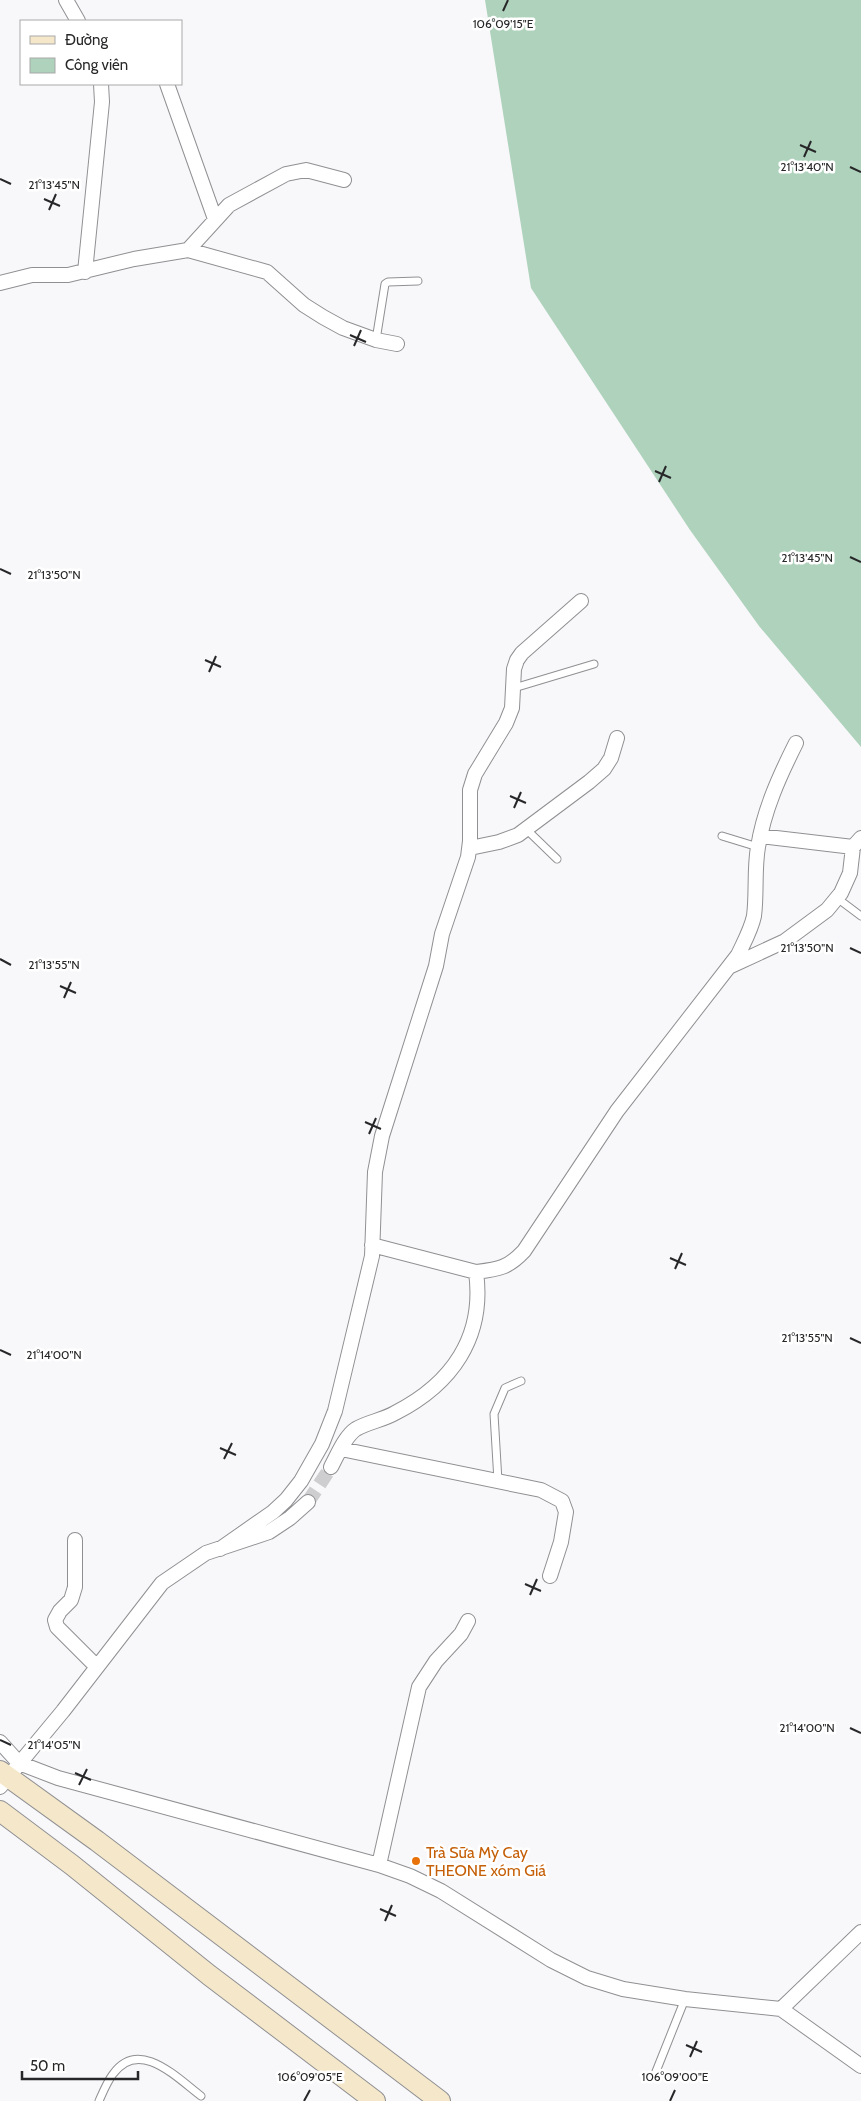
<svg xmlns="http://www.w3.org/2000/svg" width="861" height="2101" font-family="Cabin,sans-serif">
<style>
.green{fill:#aed2bb}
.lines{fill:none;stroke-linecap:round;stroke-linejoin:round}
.street-tunnel{stroke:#ceced1;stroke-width:14;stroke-dasharray:14 7;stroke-linecap:butt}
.lane-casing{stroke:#909093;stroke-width:9}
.street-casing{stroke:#909093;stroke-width:16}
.secondary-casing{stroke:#909093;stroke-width:22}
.lane{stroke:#fff;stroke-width:7}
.street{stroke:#fff;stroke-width:14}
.secondary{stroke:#f5e8ca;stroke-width:20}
.ticks{fill:none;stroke:#272729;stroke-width:2}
.food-dot{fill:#e8710a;stroke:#fff;stroke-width:2}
.labels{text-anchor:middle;stroke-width:5;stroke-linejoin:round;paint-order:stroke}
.food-label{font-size:16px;fill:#c56008;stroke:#fff;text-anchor:start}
.ticks-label{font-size:12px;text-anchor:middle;fill:#272729;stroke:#fff;stroke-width:5;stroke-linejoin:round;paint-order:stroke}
</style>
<rect width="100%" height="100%" fill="#f8f8fb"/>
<!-- green -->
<path class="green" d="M 485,0 L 861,0 L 861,747 L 759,626 L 690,530 L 531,288 Z"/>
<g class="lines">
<!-- street-tunnel -->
<path class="street-tunnel" d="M 308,1502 L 331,1467"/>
<!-- lane casing -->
<g class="lane-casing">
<path id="lane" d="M 376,340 L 385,284 L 388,282 L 418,281
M 514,688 L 594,664
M 526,829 L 557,859
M 722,836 L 758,847
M 837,898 L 861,916
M 498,1481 L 494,1414 L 505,1388 L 521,1381
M 655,2074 L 685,1999
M 99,2101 C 103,2092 107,2082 113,2074 C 139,2038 176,2077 201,2096"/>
</g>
<!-- street casing -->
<g class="street-casing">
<path id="street" d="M 66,0 L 78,21
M 167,84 L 215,219
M 188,250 L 229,205 L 286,174 L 306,170 L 344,180
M 85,272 L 102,102 L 101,84
M 0,283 L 32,275 L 68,275 L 134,259 L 188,250 L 267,272 L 304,305 L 323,317 L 343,328 L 376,340 L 397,344
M 760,836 L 853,847
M 470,848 L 499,842 L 518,835 L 589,782 L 604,769 L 611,758 L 617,738
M 731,966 L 785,941 L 827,910 L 841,893 L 850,873 L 853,847 L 861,838
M 372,1245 L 476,1272 C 499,1269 508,1268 524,1251 L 617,1111 L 738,955 C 744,942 751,930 754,916 C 757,893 754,870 758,847 C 764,810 779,777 796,743
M 341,1449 L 541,1490 L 562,1501 L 566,1512 L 561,1542 L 550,1576
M 331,1467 C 337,1456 345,1436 356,1429 C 368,1422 383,1420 395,1413 C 452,1384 485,1337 476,1272
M 75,1540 L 75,1587 L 71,1600 L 60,1611 L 55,1620 L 57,1627 L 97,1667
M 220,1549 L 273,1512 L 286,1500 L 301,1481 L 322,1444 L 335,1411 L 372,1256 L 375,1172 L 382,1136 L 436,966 L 442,934 L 468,857 L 470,841 L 470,790 L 475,774 L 506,723 L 512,708 L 514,669 L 517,660 L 522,653 L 581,601
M 0,1742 L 19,1763 L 58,1778 L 379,1865 L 410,1876 L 441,1891 L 551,1960 L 587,1978 L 623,1989 L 685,1999 L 781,2009 L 861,2066
M 0,1787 L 63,1711 L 162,1583 L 206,1553 L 269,1532 L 290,1518 L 308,1502
M 379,1865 L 419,1687 L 436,1661 L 461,1634 L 468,1621
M 781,2009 L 861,1932"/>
</g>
<!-- secondary casing -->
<g class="secondary-casing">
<path id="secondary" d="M 0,1771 L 97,1841 L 440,2101
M 0,1811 L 72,1865 L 209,1975 L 375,2101"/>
</g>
<!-- lane -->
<use href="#lane" class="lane"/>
<!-- street -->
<use href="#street" class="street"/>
<!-- secondary -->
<use href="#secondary" class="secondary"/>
</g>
<!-- ticks -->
<path class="ticks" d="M 503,11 L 508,0M 800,145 L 816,152M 804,157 L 811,141M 850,167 L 861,172M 0,179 L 11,184M 44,199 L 60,206M 49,210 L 56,194M 350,335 L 366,342M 354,346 L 361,330M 655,471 L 671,478M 659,482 L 666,466M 850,557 L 861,562M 0,569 L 11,574M 205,660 L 221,667M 209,672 L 216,656M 510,796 L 526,803M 514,808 L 521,792M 850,948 L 861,953M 0,959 L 11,965M 60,986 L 76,993M 64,998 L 71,982M 365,1122 L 381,1129M 369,1134 L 376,1118M 670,1258 L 686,1265M 675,1269 L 682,1253M 850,1338 L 861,1343M 0,1350 L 11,1355M 220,1448 L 236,1455M 224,1459 L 232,1443M 525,1584 L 541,1591M 530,1595 L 537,1579M 850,1728 L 861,1733M 0,1740 L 11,1745M 75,1773 L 91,1780M 79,1785 L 87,1769M 380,1909 L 396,1916M 385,1921 L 392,1905M 686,2045 L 702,2052M 690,2057 L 697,2041M 304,2101 L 310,2090M 670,2101 L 675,2090"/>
<!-- markers -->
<circle class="food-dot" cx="416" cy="1861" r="5"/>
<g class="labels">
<!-- food labels -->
<g class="food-label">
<text x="426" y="1858">Trà Sữa Mỳ Cay<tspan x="426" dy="18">THEONE xóm Giá</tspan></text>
</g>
</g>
<g class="ticks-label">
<text x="503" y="28">106°09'15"E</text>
<text x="807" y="171">21°13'40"N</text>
<text x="54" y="189">21°13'45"N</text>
<text x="807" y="562">21°13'45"N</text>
<text x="54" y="579">21°13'50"N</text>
<text x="807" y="952">21°13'50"N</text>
<text x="54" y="969">21°13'55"N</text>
<text x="807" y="1342">21°13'55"N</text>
<text x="54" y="1359">21°14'00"N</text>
<text x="807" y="1732">21°14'00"N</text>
<text x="54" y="1749">21°14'05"N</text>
<text x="310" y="2081">106°09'05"E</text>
<text x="675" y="2081">106°09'00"E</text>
</g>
<!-- legend -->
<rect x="20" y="20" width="162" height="65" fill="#ffffff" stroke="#a9a9a9"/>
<rect x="30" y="36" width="25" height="8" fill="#f5e8ca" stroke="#a9a9a9"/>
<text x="65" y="45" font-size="15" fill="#272729">Đường</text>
<rect x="30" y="58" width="25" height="15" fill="#aed2bb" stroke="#a9a9a9"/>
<text x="65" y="70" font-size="15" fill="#272729">Công viên</text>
<!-- scale -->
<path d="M22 2071v8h116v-8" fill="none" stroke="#272729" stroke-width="2.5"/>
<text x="30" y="2071" font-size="15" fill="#272729" stroke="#ffffff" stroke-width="4" paint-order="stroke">50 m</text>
</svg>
